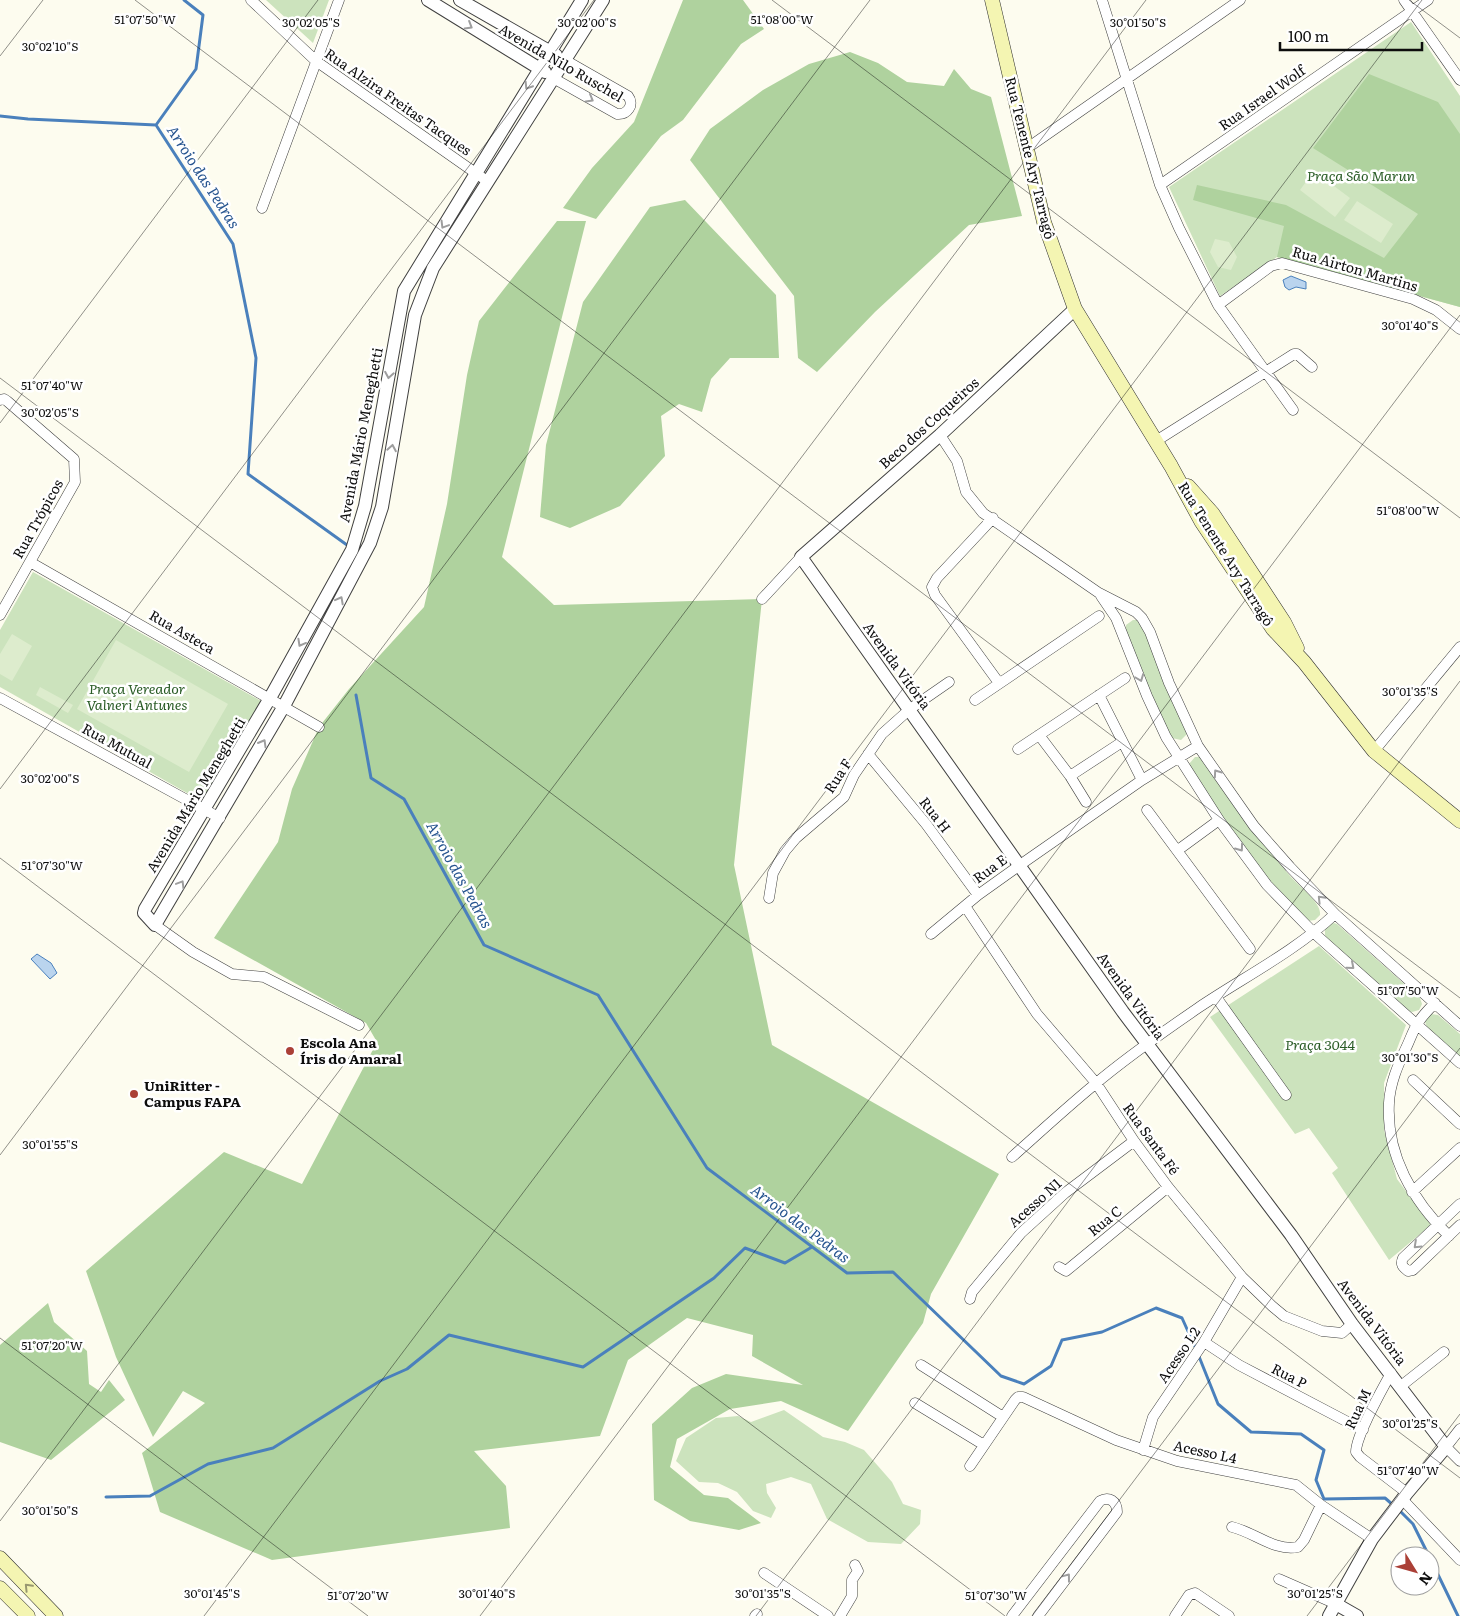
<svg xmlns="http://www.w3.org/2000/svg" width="1460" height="1616" font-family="Literata,serif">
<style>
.green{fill:#cce3bd}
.forest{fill:#afd29e}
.pitch{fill:#ddeccd}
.water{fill:#bad4ee;stroke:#4a80bc}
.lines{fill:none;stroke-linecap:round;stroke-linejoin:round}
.stream{stroke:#4a80bc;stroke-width:3}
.minor-casing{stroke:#404040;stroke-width:11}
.tertiary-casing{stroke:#404040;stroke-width:14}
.secondary-casing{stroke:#2f2f2f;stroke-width:15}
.minor{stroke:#fff;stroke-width:10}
.tertiary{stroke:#fff;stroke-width:12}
.secondary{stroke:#f4f5b2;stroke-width:14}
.oneway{stroke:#9e9e9e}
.oneway2{stroke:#989870}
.ticks{fill:none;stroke:#0d0d0d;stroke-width:1;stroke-opacity:0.45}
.poi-dot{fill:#ab4037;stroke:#fff;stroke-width:2}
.labels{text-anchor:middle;stroke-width:5;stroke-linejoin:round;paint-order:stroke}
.street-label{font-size:14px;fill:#0d0d0d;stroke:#fff}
.park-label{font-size:14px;font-style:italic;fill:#2a5c26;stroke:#fff}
.poi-label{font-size:14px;font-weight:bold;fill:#0d0d0d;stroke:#fff;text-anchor:start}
.water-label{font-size:15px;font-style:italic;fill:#26548f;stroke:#fff}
.ticks-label{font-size:12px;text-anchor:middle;fill:#0d0d0d;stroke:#fff;stroke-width:5;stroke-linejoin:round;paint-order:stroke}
</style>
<rect width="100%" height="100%" fill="#fdfcef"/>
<!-- green -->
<path class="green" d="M 266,0 L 329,0 L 313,43 Z
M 1411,22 L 1460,96 L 1460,307 L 1277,257 L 1220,296 L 1169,187 Z
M 33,572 L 261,701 L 203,802 L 0,687 L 0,630 Z
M 1133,620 L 1137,620 L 1142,624 L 1187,734 L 1181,740 L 1172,738 L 1151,696 L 1126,631 L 1126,625 Z
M 1195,757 L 1200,757 C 1229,798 1258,839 1291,877 C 1299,886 1322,903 1320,915 L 1315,920 L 1308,921 L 1270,881 L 1236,838 L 1189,764 Z
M 1334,923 L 1337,924 L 1420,998 L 1422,1004 L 1419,1010 L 1412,1012 L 1409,1011 L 1326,937 L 1325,935 L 1325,928 L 1330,924 Z
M 1319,946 L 1406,1025 L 1384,1083 L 1384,1130 L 1397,1179 L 1431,1225 L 1389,1260 L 1332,1173 L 1338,1168 L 1309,1128 L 1295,1134 L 1210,1017 Z
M 1431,1014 L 1438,1015 L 1460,1034 L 1460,1057 L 1427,1028 L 1425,1021 Z
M 784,1410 L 823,1437 L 845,1442 L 864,1450 L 892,1482 L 903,1504 L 921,1510 L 920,1524 L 901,1544 L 868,1542 L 827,1519 L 811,1484 L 791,1477 L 766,1484 L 767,1493 L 776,1508 L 771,1518 L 753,1511 L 737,1492 L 718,1483 L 699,1482 L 676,1461 L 686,1438 L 716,1418 L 738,1416 L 751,1422 Z"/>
<!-- forest -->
<path class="forest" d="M 683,0 L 743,0 L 764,29 L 741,44 L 683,120 L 661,136 L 596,219 L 563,208 L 592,168 L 634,122 Z
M 850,52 L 878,63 L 907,82 L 944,86 L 954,69 L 971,89 L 991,97 L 1022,216 L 969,225 L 875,312 L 817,372 L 798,358 L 794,296 L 690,160 L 710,129 L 763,90 L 809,64 Z
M 1369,74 L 1438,102 L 1460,134 L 1460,307 L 1277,257 L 1284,226 L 1193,200 L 1197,185 L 1286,205 L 1384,258 L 1418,214 L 1313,148 Z
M 685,200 L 776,295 L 779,358 L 730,358 L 711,379 L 702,412 L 679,404 L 661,416 L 665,456 L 620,506 L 570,528 L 540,517 L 546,445 L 583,302 L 650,207 Z
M 557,221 L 586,221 L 502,557 L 554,605 L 762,599 L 734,865 L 772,1045 L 999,1174 L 931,1294 L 923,1323 L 848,1431 L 781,1401 L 730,1409 L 677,1439 L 670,1467 L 704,1495 L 728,1498 L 761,1523 L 739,1530 L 690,1521 L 654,1500 L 652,1424 L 692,1388 L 726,1374 L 803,1385 L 752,1356 L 753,1335 L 687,1318 L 628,1360 L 600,1436 L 474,1451 L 506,1486 L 510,1528 L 272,1560 L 160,1512 L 142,1453 L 205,1403 L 183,1391 L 153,1437 L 116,1357 L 86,1271 L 224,1152 L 302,1184 L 377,1042 L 366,1023 L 214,938 L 278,842 L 292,789 L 319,727 L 349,689 L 424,607 L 447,504 L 467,375 L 479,321 Z
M 48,1303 L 54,1322 L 87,1351 L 89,1384 L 101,1392 L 109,1380 L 125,1400 L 51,1460 L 0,1442 L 0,1345 Z"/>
<!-- pitch -->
<path class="pitch" d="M 1314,171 L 1350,198 L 1335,217 L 1300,190 Z
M 1357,201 L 1393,224 L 1381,243 L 1344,220 Z
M 1215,239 L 1229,242 L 1237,257 L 1231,270 L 1218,267 L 1210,252 Z
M 12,634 L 32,646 L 12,681 L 0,674 L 0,654 Z
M 116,640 L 228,704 L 189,772 L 77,709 Z
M 40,687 L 73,705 L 68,713 L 36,695 Z"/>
<!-- water -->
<path class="water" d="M 1291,276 L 1306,282 L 1306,289 L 1296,287 L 1289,290 L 1285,287 L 1283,280 Z
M 37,954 L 51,963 L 57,973 L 50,979 L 31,959 Z"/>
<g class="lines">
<!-- stream -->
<path class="stream" d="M 0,116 L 28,119 L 156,125
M 156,125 L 233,244 L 256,358 L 248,474 L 347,545
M 156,125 L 196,69 L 203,15 L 184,0
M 356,695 L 371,778 L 404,799 L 484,945 L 598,995 L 707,1168 L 847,1273 L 893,1272 L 1001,1376 L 1024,1384 L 1051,1366 L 1062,1340 L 1102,1332 L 1156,1308 L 1182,1318 L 1196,1349
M 1198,1354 L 1218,1404 L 1251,1432 L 1301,1434 L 1324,1450 L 1316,1480 L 1324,1499 L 1385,1498 L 1393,1505
M 106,1497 L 150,1496 L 208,1464 L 273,1448 L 380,1381 L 407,1369 L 449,1335 L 583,1367 L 714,1278 L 745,1248 L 785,1263 L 812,1247
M 1398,1509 L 1413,1524 L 1429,1556
M 1430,1558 L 1458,1616"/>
<!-- minor casing -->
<g class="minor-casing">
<path id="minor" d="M 251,0 L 316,61 L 487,181
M 1102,0 L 1160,185 L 1179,228 L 1218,305 L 1293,410
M 1404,0 L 1460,80
M 553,78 L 617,114 C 627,115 635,105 628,96 L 565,60
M 1026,149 L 1240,0
M 1160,185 L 1428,0
M 262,208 L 339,0
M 1218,305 L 1271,266 L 1282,263 L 1413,299 L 1436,310 L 1460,329
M 0,400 L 4,399 L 7,401 L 74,459 L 75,482 L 0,615
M 940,435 L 957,461 L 966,492 L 983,513 L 1099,593 L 1136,612 L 1142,618 L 1150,632 L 1169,683 L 1198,746 L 1254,826 L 1290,867 L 1335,914 L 1460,1026
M 1156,441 L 1294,354 L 1297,354 L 1312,367
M 993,518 L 937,578 L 932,587 L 935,595 L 999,683
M 30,562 L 319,727
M 1101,596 L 1116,618 L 1147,696 L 1166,737 L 1219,820 L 1267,885 L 1314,933 L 1460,1063
M 762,599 L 801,557
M 1099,695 L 1142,780
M 0,698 L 220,818
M 975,700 L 1099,616
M 1039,735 L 1070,776 L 1086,802
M 1018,749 L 1125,678
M 1374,751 L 1460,647
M 868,754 L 926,824 L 978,895
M 1070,776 L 1122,742
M 1147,810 L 1250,949
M 1178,850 L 1219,820
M 769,898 L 773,873 L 785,851 L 796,838 L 844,797 L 854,775 L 882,734 L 910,709 L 949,682
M 965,906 L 1037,1014 L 1096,1083 L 1134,1141 L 1168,1187 L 1242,1277 L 1272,1306 L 1284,1316 L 1322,1331 L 1342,1333 L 1352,1324
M 155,925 L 193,952 L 232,974 L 264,977 L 359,1025
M 931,934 L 978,895 L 1020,865 L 1142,780 L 1198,746
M 1216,997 L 1286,1095
M 1435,1003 C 1429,1009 1422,1016 1418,1023 C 1413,1030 1410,1040 1406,1048 C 1398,1065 1390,1083 1389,1103 C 1386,1155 1413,1201 1449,1236
M 1413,1080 L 1460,1124
M 1012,1157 C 1039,1133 1066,1108 1094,1085 C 1127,1057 1163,1032 1198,1008 C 1244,977 1294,952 1335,914
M 1412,1192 L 1460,1148
M 1460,1204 L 1403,1258 C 1400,1265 1403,1267 1408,1271 L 1413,1270 L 1460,1225
M 1059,1267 L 1066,1271 L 1168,1187
M 970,1299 L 972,1292 L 1021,1233 L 1065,1193 L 1134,1141
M 1204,1342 L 1239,1365 L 1363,1430
M 921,1365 L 1003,1417
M 1391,1373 C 1382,1390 1356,1435 1356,1452 L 1360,1457 L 1407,1493
M 1401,1386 L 1444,1352
M 915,1403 L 984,1445
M 1460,1429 L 1446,1447 L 1460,1461
M 1143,1450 L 1153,1417 L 1204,1342 L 1242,1277
M 970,1466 L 1015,1400 L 1018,1397 L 1023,1397 L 1116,1440 L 1177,1461 L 1296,1485 L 1321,1505 L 1372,1539
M 1402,1499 L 1460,1560
M 1232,1527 C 1254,1532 1275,1552 1298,1547 L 1304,1540 L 1321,1505
M 764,1573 L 828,1616
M 1279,1579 L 1336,1604
M 755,1616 L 757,1614
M 840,1616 L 852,1596 L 852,1580 L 858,1571 L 855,1565
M 1012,1616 L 1100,1501 C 1109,1496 1117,1501 1117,1512 L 1038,1616
M 1175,1616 L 1189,1595 L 1195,1593 L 1229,1616"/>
</g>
<!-- tertiary casing -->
<g class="tertiary-casing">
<path id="tertiary" d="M 428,0 L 545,72
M 460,0 L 556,55
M 582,0 L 404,291 L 365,506 L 352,550 L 270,698 L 145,909 L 144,913 L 155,925 L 284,706 L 370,543 L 382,507 L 415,315 L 433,268 L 603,0
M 1075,309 L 940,435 L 801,557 L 1123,1012 L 1291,1235 L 1352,1324 L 1446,1447 L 1407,1493 L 1372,1539 L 1329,1616
M 1336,1604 L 1357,1616"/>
</g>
<!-- secondary casing -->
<g class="secondary-casing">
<path id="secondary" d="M 992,0 L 1044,222 L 1075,309 L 1171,466 L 1201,521 L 1273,629 L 1304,662 L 1374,751 L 1460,821
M 1188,486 L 1213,514 L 1284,622 L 1297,648
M 0,1558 L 56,1616
M 0,1588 L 28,1616"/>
</g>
<!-- minor -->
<use href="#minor" class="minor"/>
<!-- tertiary -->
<use href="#tertiary" class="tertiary"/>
<!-- secondary -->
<use href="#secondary" class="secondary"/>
</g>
<!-- one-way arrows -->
<defs><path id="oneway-chevron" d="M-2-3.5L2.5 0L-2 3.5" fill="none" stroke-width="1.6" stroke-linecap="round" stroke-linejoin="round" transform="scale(1.25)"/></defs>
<g class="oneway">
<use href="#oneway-chevron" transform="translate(469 26) rotate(31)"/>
<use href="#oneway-chevron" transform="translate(528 86) rotate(122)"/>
<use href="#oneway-chevron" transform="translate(590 99) rotate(30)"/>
<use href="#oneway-chevron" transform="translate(444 225) rotate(121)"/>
<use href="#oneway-chevron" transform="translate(389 375) rotate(100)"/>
<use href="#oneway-chevron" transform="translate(392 448) rotate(-80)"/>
<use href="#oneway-chevron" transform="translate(340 600) rotate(-62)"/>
<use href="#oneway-chevron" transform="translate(301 643) rotate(119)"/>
<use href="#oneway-chevron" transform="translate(1140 678) rotate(69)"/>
<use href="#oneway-chevron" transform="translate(263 743) rotate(-60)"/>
<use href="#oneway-chevron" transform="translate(1217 773) rotate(-125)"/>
<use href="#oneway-chevron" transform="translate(1240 848) rotate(54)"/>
<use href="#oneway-chevron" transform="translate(181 884) rotate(-59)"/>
<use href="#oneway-chevron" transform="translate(1321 899) rotate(-134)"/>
<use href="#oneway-chevron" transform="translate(1351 966) rotate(41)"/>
<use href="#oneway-chevron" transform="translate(1417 1245) rotate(137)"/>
<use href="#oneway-chevron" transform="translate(1067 1577) rotate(-53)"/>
</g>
<use class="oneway2" href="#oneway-chevron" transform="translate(28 1587) rotate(-134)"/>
<!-- ticks -->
<path class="ticks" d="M 135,0 L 1460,998M 772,0 L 1460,518M 1409,0 L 1460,38M 0,56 L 43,0M 0,378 L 1460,1478M 0,423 L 318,0M 0,789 L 594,0M 0,858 L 1005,1616M 0,1155 L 870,0M 0,1338 L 368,1616M 0,1521 L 1146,0M 204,1616 L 1422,0M 480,1616 L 1460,315M 756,1616 L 1460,681M 1032,1616 L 1460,1048M 1307,1616 L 1460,1414"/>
<!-- markers -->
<g class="poi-dot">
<circle cx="290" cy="1051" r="5"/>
<circle cx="134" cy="1094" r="5"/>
</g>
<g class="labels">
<!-- street labels -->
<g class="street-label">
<text transform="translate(561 63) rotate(30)" y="5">Avenida Nilo Ruschel</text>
<text transform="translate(1262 98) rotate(-35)" y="5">Rua Israel Wolf</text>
<text transform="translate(398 102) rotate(35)" y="5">Rua Alzira Freitas Tacques</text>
<text transform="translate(1030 158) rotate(76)" y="5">Rua Tenente Ary Tarragô</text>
<text transform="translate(1355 269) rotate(16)" y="5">Rua Airton Martins</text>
<text transform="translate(929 423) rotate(-42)" y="5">Beco dos Coqueiros</text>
<text transform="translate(361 435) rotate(-79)" y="5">Avenida Mário Meneghetti</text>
<text transform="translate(38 519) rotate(-61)" y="5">Rua Trópicos</text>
<text transform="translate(1226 554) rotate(58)" y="5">Rua Tenente Ary Tarragô</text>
<text transform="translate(182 632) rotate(30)" y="5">Rua Asteca</text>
<text transform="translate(897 666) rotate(54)" y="5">Avenida Vitória</text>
<text transform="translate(117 746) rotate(29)" y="5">Rua Mutual</text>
<text transform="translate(838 776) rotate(-57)" y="5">Rua F</text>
<text transform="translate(196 795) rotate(-59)" y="5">Avenida Mário Meneghetti</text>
<text transform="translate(935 815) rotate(52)" y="5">Rua H</text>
<text transform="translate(990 869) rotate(-36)" y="5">Rua E</text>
<text transform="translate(1131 996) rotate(54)" y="5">Avenida Vitória</text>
<text transform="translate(1151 1139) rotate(54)" y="5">Rua Santa Fé</text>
<text transform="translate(1035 1203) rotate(-42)" y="5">Acesso N1</text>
<text transform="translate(1105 1221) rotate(-39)" y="5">Rua C</text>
<text transform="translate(1372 1322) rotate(53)" y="5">Avenida Vitória</text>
<text transform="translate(1179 1355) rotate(-56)" y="5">Acesso L2</text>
<text transform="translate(1289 1376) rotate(27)" y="5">Rua P</text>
<text transform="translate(1358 1409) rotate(-65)" y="5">Rua M</text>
<text transform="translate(1205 1452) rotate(12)" y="5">Acesso L4</text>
</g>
<!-- park labels -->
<g class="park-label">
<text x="1361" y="181">Praça São Marun</text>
<text x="137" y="694">Praça Vereador<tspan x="137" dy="16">Valneri Antunes</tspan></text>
<text x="1320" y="1050">Praça 3044</text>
</g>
<!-- poi labels -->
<g class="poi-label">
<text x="300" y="1048">Escola Ana<tspan x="300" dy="16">Íris do Amaral</tspan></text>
<text x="144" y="1091">UniRitter -<tspan x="144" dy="16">Campus FAPA</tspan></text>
</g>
<!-- water labels -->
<g class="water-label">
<text transform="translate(203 177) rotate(57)" y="5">Arroio das Pedras</text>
<text transform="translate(459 875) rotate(61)" y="5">Arroio das Pedras</text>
<text transform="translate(800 1224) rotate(37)" y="5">Arroio das Pedras</text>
</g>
</g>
<g class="ticks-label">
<text x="145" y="24">51°07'50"W</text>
<text x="782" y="24">51°08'00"W</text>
<text x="311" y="27">30°02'05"S</text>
<text x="587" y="27">30°02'00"S</text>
<text x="1138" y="27">30°01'50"S</text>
<text x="50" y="51">30°02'10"S</text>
<text x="1410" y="330">30°01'40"S</text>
<text x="52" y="390">51°07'40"W</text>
<text x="50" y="417">30°02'05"S</text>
<text x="1408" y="515">51°08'00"W</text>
<text x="1410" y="696">30°01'35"S</text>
<text x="50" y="783">30°02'00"S</text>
<text x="52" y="870">51°07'30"W</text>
<text x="1408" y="995">51°07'50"W</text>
<text x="1410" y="1062">30°01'30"S</text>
<text x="50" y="1149">30°01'55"S</text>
<text x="52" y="1350">51°07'20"W</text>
<text x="1410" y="1428">30°01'25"S</text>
<text x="1408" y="1475">51°07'40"W</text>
<text x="50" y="1515">30°01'50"S</text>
<text x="212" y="1598">30°01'45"S</text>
<text x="487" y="1598">30°01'40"S</text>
<text x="763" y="1598">30°01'35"S</text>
<text x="1315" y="1598">30°01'25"S</text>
<text x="358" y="1600">51°07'20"W</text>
<text x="996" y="1600">51°07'30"W</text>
</g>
<!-- north arrow -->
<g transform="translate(1415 1571) rotate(127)"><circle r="24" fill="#ffffff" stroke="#9e9e9e"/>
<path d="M0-4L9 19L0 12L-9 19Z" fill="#ab4037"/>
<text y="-8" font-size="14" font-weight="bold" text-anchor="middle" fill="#0d0d0d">N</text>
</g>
<!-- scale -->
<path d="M1280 42v8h142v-8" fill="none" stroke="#0d0d0d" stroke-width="2.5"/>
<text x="1288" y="42" font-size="15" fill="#0d0d0d" stroke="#ffffff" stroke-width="4" paint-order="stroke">100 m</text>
</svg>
